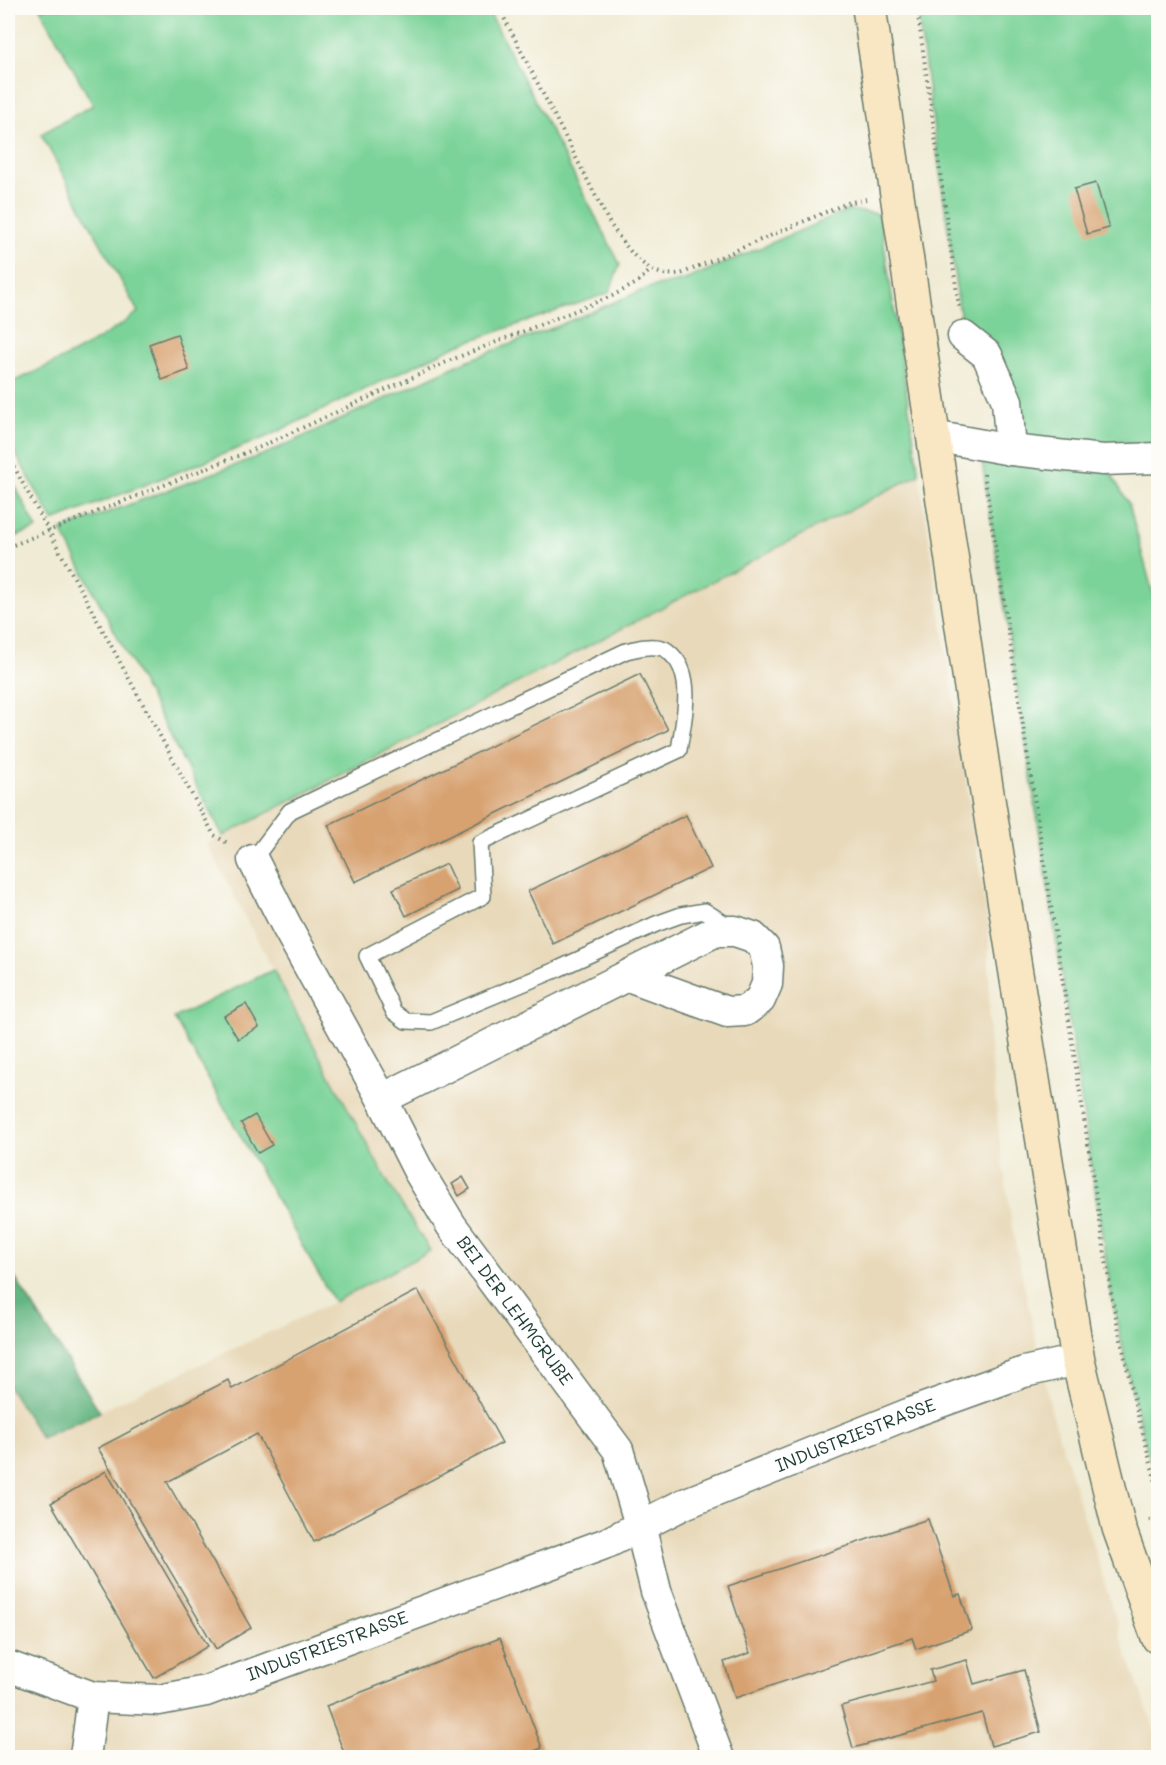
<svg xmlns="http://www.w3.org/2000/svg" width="1166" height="1765" font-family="Mali,sans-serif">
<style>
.built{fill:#e8d9ba}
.green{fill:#7bd399;stroke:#4d8866;stroke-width:1.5}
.forest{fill:#64b581;stroke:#42795a;stroke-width:1.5}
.building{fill:#d7a170}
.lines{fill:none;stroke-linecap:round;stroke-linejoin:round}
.lane-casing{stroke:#687a6c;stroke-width:18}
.street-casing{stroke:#687a6c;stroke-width:33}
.secondary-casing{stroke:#687a6c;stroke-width:36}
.path{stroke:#687a6c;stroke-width:4;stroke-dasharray:1.5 4.5;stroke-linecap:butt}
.lane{stroke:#fff;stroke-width:15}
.street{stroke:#fff;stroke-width:30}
.secondary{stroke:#f9e7c3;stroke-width:33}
.labels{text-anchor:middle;stroke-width:6;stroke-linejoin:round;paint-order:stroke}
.street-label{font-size:18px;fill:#1f3d34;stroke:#fdfcf7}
</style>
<rect width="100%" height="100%" fill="#fdfcf7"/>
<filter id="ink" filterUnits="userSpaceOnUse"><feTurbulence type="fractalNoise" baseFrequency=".0167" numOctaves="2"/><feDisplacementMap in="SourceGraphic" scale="12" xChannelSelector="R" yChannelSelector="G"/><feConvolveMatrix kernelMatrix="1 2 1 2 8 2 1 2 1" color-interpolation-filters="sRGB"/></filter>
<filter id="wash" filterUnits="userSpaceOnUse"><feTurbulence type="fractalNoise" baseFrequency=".008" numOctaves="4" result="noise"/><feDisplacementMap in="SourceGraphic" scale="24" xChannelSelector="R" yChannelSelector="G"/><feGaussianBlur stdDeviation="1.35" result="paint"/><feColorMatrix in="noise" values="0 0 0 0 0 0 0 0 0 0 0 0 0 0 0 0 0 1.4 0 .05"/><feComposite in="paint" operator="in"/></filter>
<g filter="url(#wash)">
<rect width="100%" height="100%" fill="#f0ebd4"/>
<!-- built -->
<path class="built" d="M 919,474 L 989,930 L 989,1037 L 1000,1143 L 1012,1228 L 1052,1414 L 1126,1652 L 1158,1739 L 1158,1757 L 8,1757 L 8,1386 L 42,1438 L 334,1302 L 429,1251 L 387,1181 L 273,970 L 207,844 Z"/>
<!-- green -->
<path class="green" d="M 40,8 L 189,8 L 207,11 L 209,8 L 487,8 L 620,264 L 609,293 L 455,346 L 264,438 L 53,521 L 8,440 L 8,384 C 53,364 99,343 138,312 L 41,134 L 93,105 Z
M 917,8 L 1158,8 L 1158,450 L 1021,443 L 963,336 Z
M 848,210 L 878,214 L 881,224 L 919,474 L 223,836 L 61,530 L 270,452 L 464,362 L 555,327 L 648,288 L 685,280 Z
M 979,443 L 1103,460 L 1129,504 L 1158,613 L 1158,1490 L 1135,1404 L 1112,1299 Z
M 8,472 L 37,529 L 8,539 Z
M 273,970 L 387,1181 L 430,1251 L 334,1302 L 174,1018 Z"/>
<!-- forest -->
<path class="forest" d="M 8,1267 L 100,1412 L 41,1438 L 8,1386 Z"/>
<g id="blocks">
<!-- building -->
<path class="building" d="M 1096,183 L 1109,228 L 1087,234 L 1074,189 Z
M 177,334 L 189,370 L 162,380 L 149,344 Z
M 640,674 L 668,730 L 355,882 L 328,825 Z
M 686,815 L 711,868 L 553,944 L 528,891 Z
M 446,864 L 458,890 L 406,916 L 393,889 Z
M 246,1004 L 259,1027 L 238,1039 L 224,1016 Z
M 255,1115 L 272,1145 L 258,1153 L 241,1123 Z
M 463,1177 L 470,1189 L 459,1196 L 452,1184 Z
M 418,1290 L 502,1443 L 314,1542 L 257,1434 L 167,1482 L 251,1628 L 216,1649 L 98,1448 L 228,1380 L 232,1389 Z
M 106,1471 L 208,1646 L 154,1678 L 51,1503 Z
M 928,1519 L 954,1596 L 960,1594 L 972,1630 L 916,1649 L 912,1638 L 735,1698 L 724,1662 L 750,1653 L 728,1586 Z
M 500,1638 L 542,1748 L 518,1758 L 346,1758 L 326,1706 Z
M 967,1660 L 974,1684 L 1024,1670 L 1041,1732 L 991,1746 L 982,1713 L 853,1748 L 841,1706 L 933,1681 L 930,1670 Z"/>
</g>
</g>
<g filter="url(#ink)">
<use href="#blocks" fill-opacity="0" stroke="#687a6c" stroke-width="1.5"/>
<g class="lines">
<!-- lane casing -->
<g class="lane-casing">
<path id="lane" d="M 253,860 L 290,811 L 626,651 C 638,648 650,645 662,648 C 667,649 670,653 673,656 C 695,678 683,723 679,750 L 480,843 L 483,896 L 367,956 L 394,1012 L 406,1021 L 431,1022 L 558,969 L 656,924 L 681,915 L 705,911 L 730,927"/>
</g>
<!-- street casing -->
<g class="street-casing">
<g id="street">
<path d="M 963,336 L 987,355 L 1007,401 L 1011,450"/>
<path d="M 933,436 L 1011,450 L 1103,460 L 1158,458"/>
<path id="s1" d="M 253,860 L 286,925 L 382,1099 L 419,1172 L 451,1225 L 618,1450 L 640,1525 L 656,1591 L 719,1758"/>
<path d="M 382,1099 L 716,931 L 735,931 L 753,937 L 764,948 L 768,966 L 767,984 L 760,1000 L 745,1011 L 727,1012 L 628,976"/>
<path id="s2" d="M 8,1666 L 93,1697 L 159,1700 L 206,1691 L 607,1543 L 684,1504 L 913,1412 L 1024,1372 L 1078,1360"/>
<path d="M 84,1758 L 86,1750 L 93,1697"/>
</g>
</g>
<!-- secondary casing -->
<g class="secondary-casing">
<path id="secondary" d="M 869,8 L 984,774 L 1078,1360 L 1119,1528 L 1158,1637"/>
</g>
<!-- path -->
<path class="path" d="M 499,8 L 610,224 C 624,243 639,268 663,274 C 670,275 677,274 683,273 L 847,203 L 866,199
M 917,8 L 959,307
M 8,456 L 214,835 L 229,844
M 984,474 L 1112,1299 L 1135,1404 L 1158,1490
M 8,547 L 260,447 L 451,360 L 612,296 L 635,284 L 651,270
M 1149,1520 L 1158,1517"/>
<!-- lane -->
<use href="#lane" class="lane"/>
<!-- street -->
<use href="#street" class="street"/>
<!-- secondary -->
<use href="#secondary" class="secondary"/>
</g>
</g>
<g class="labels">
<!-- street labels -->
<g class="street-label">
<text dy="6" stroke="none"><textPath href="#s1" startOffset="522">BEI DER LEHMGRUBE</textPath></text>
<text dy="6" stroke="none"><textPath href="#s2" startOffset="903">INDUSTRIESTRASSE</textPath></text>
<text dy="6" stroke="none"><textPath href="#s2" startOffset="334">INDUSTRIESTRASSE</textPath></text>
</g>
</g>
<!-- margin -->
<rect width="1166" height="1765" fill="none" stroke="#fdfcf7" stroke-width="30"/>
</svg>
